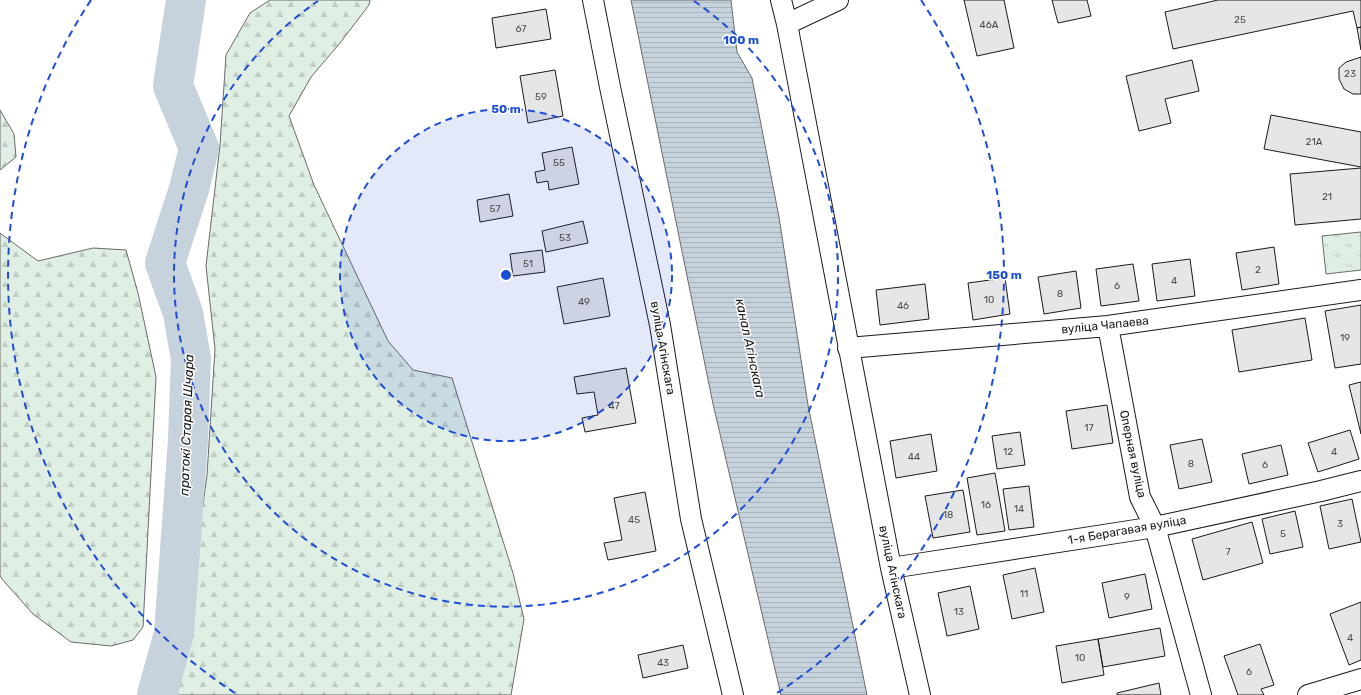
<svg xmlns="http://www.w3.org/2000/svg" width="1361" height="695" font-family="Rubik,sans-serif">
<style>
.grass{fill:url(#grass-tufts);stroke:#6a6a6a}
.forest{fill:url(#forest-firs);stroke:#6a6a6a}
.water{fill:url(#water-rules);stroke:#6a6a6a}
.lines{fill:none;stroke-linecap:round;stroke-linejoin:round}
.river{stroke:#c6d2dc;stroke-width:40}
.building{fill:#e6e6e6;stroke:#1a1a1a}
.street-casing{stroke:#1a1a1a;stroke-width:22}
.street{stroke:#fff;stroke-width:20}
.ring{fill:none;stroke:#1d4ed8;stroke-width:2;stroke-dasharray:7 5}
.labels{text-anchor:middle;stroke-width:3;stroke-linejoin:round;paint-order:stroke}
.number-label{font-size:10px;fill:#4d4d4d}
.street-label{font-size:12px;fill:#1a1a1a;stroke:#fff}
.water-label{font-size:13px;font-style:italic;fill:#1a1a1a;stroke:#fff}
.centre{fill:#1d4ed8;stroke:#fff;stroke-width:2}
.ring-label{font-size:12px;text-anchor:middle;font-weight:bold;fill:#1d4ed8;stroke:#fff;stroke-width:3;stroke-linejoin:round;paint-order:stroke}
</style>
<defs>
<pattern id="grass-tufts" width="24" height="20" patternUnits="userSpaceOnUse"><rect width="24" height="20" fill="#e0efe3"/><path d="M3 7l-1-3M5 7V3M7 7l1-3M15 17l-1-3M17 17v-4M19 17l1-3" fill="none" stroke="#c0ccc2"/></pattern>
<pattern id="forest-firs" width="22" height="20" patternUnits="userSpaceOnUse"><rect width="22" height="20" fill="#e0efe3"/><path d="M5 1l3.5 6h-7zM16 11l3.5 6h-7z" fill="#c0ccc2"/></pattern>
<pattern id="water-rules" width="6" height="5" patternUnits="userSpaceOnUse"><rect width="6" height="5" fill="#c6d2dc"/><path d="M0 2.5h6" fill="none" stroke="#aab4bc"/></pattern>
</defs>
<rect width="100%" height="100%" fill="#fff"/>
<!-- grass -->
<path class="grass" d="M 1361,232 L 1361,270 L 1326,274 L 1322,236 Z"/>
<!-- forest -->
<path class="forest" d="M 270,0 L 370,0 L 369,5 L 340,43 L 311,77 L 289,116 L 314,185 L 388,341 L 413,370 L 452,378 L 513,573 L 524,619 L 511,695 L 177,695 L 207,475 L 215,349 L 206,266 L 220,145 L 226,55 L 250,13 Z
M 0,110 L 14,134 L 16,157 L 0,170 Z
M 0,233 L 38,261 L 93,248 L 126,250 L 138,293 L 156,377 L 143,627 L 133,640 L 111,646 L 71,642 L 33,614 L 2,579 L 0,575 Z"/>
<!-- water -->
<path class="water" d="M 631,0 L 731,0 L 737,52 L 752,78 L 779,217 L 808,405 L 867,695 L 781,695 L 713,404 Z"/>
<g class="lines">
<!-- river -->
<path class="river" d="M 157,695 L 174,633 L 188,440 L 191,359 L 183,313 L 165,263 L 189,189 L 199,148 L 173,86 L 186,0"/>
</g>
<!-- building -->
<path class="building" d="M 964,0 L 1004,0 L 1014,48 L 977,56 Z
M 1052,0 L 1087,0 L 1091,16 L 1058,23 Z
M 1218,0 L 1361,0 L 1361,27 L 1357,28 L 1353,11 L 1173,49 L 1165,12 Z
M 546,9 L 551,39 L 496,48 L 492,18 Z
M 1361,27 L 1361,50 L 1357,28 Z
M 1361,57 L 1361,94 L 1353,94 L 1344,89 L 1339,79 L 1339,68 L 1346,62 Z
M 1192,60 L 1199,91 L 1165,99 L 1171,123 L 1139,131 L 1126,76 Z
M 555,70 L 563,116 L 528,123 L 520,76 Z
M 1271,115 L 1361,132 L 1361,167 L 1264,149 Z
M 572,147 L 579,184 L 549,190 L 548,181 L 537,183 L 535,172 L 545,170 L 542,153 Z
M 1361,168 L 1361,219 L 1295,225 L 1290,174 Z
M 509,194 L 513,216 L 480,222 L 477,200 Z
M 583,221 L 588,243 L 546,252 L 542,231 Z
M 1274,247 L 1279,284 L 1242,290 L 1236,253 Z
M 542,250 L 545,272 L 513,276 L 510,254 Z
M 1190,259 L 1195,296 L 1157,301 L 1152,264 Z
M 1133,264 L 1139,301 L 1101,306 L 1096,269 Z
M 1076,271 L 1081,308 L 1044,314 L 1038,277 Z
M 603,278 L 610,316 L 564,324 L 557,287 Z
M 1005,278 L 1010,314 L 973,320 L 968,283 Z
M 925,284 L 929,319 L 880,325 L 876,290 Z
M 1361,305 L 1361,364 L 1335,368 L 1325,311 Z
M 1305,318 L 1312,360 L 1239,372 L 1232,330 Z
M 626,368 L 636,423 L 585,432 L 582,418 L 598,415 L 594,392 L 577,394 L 574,377 Z
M 1361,382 L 1361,434 L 1349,385 Z
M 1107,405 L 1113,443 L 1072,449 L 1066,411 Z
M 1350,430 L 1359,459 L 1318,472 L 1308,443 Z
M 1020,432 L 1025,465 L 997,469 L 992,436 Z
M 931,434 L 937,471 L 896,478 L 890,441 Z
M 1202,439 L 1212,482 L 1179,489 L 1170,445 Z
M 1281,445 L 1288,475 L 1249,484 L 1242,454 Z
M 995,473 L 1005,531 L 977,535 L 967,478 Z
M 1029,486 L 1034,527 L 1009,530 L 1003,489 Z
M 963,490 L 970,532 L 933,538 L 925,496 Z
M 645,492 L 656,551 L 608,560 L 604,543 L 622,540 L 614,498 Z
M 1352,499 L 1361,542 L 1329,549 L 1320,506 Z
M 1295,511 L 1303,547 L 1270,554 L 1262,519 Z
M 1252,522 L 1263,563 L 1203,580 L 1192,539 Z
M 1035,568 L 1044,612 L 1012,619 L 1003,575 Z
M 1145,574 L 1152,609 L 1109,618 L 1102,583 Z
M 970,586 L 979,629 L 947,636 L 938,593 Z
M 1361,602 L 1361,660 L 1349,665 L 1330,614 Z
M 1160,628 L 1165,656 L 1103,667 L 1098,639 Z
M 1098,639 L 1104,675 L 1062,683 L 1056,646 Z
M 1260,644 L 1274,685 L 1261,689 L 1264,695 L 1238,695 L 1224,656 Z
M 683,645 L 688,668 L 643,678 L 638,655 Z
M 1159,683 L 1161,695 L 1117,695 L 1117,693 Z"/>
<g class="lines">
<!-- street casing -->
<g class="street-casing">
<path id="street" d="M 593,0 L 610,87 L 660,325 L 691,519 L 733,695
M 781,0 L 787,24 L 891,568 L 920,695
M 787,24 L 838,0
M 1108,326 L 1140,497 L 1155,527 L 1201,695
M 848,348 L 1108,326 L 1361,290
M 891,568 L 1155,527 L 1321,491 L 1361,481
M 1308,695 L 1361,679"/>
</g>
<!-- street -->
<use href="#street" class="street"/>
</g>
<!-- distance rings -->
<circle cx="506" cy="275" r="166" fill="#1d4ed8" fill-opacity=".12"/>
<g class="ring">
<circle cx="506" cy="275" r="166"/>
<path d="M694 1A332 332 0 1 1 318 1"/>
<path d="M235 693A498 498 0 0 1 91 0M921 0A498 498 0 0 1 777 693"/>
</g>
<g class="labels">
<!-- number labels -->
<g class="number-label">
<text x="1240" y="23">25</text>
<text x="989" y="28">46А</text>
<text x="521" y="32">67</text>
<text x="1350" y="77">23</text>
<text x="541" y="100">59</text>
<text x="1314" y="145">21А</text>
<text x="559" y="166">55</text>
<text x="1327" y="200">21</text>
<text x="495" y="212">57</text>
<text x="565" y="241">53</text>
<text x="528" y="267">51</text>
<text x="1258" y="273">2</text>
<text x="1174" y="284">4</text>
<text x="1117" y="289">6</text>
<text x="1060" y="297">8</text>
<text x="989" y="303">10</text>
<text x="584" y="305">49</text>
<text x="903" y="309">46</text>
<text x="1345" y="341">19</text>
<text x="614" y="409">47</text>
<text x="1089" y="431">17</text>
<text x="1008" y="455">12</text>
<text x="1334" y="455">4</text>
<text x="914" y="460">44</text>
<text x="1191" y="467">8</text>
<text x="1265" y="468">6</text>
<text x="986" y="508">16</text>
<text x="1019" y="512">14</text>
<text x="948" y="518">18</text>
<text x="634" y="523">45</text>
<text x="1340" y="527">3</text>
<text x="1283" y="537">5</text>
<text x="1228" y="555">7</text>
<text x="1024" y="597">11</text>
<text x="1127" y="600">9</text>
<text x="959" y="615">13</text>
<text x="1350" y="641">4</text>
<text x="1080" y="661">10</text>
<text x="663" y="666">43</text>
<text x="1249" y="675">6</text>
</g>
<!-- street labels -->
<g class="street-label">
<text transform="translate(1105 325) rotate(-6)" y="4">вуліца Чапаева</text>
<text transform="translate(663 348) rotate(80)" y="4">вуліца Агінскага</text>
<text transform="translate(1133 454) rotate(78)" y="4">Оперная вуліца</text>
<text transform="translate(1127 530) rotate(-10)" y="4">1-я Берагавая вуліца</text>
<text transform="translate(893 572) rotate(78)" y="4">вуліца Агінскага</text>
</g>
<!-- water labels -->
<g class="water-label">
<text transform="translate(751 348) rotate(78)" y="5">канал Агінскага</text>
<text transform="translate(186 425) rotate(-88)" y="5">пратокі Старая Шчара</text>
</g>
</g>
<circle cx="506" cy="275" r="6" class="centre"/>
<g class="ring-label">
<text x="741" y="44">100 m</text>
<text x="506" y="113">50 m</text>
<text x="1004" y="279">150 m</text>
</g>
</svg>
